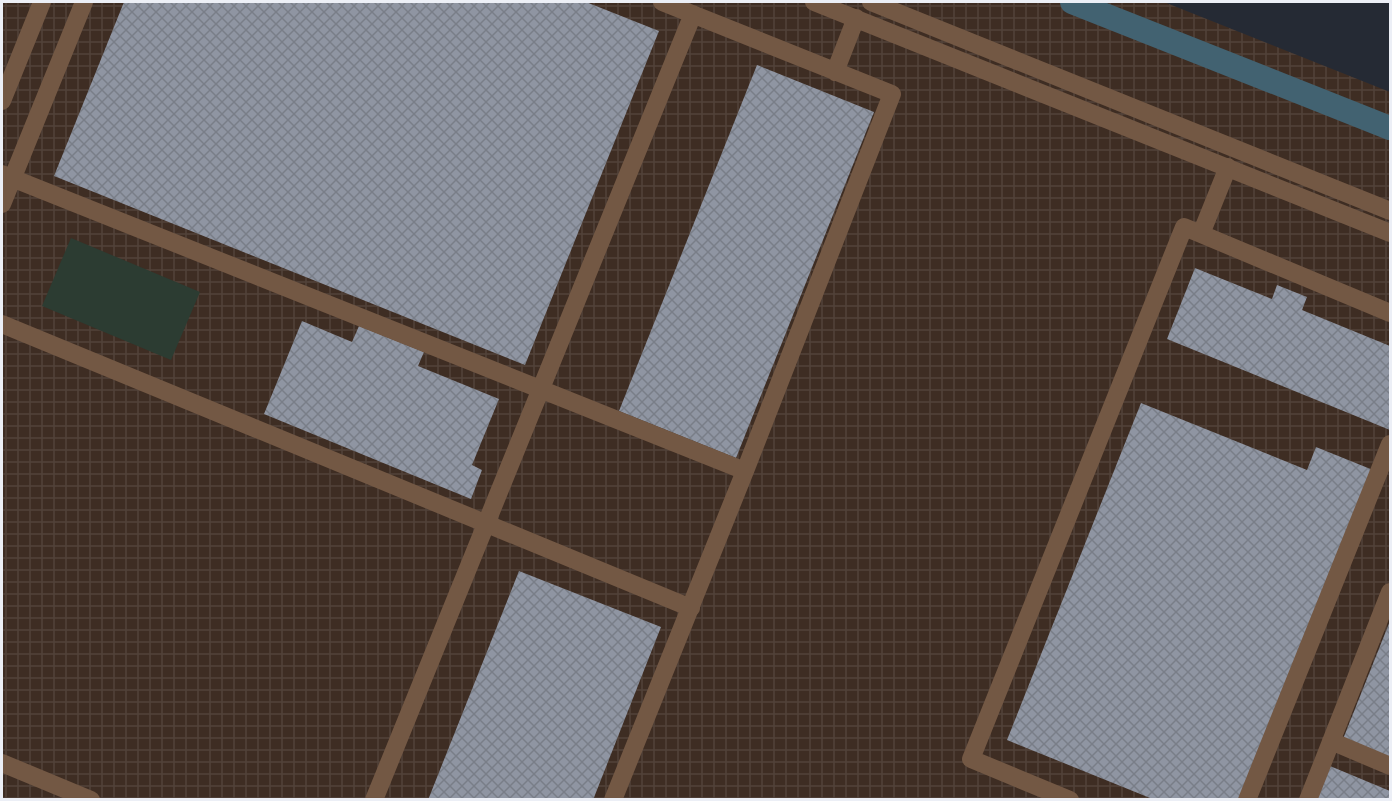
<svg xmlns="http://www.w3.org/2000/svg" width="1392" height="801" font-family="'Crimson Pro',serif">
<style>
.industrial{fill:url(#industrial-grid)}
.garden{fill:#2c3c32}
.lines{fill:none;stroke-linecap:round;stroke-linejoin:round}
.canal{stroke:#426271;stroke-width:24}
.building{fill:url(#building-cross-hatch)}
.minor{stroke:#735844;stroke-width:18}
</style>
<defs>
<pattern id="industrial-grid" width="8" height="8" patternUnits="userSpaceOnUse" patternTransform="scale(1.5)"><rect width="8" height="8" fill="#3e2d23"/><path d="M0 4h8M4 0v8" fill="none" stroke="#514239"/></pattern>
<pattern id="building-cross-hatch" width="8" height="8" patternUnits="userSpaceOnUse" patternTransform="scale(1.5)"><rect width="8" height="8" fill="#8f95a2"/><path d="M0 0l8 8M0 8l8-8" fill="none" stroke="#797e88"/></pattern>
</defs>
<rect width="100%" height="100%" fill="#252a34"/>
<!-- industrial -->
<path class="industrial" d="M 2,2 L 1164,2 L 1390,92 L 1390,799 L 2,800 Z"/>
<!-- garden -->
<path class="garden" d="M 71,238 L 200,292 L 171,360 L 42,306 Z"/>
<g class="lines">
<!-- canal -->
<path class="canal" d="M 1072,2 L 1390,128"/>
</g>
<!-- building -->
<path class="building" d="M 124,2 L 586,2 L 659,31 L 525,365 L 54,176 Z
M 757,65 L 874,112 L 736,458 L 619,411 Z
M 1195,268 L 1272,299 L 1277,285 L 1307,297 L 1302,310 L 1390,346 L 1390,430 L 1167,339 Z
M 302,321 L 352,342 L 359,326 L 424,352 L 418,366 L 499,399 L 472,465 L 482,470 L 471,499 L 264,414 Z
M 1141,403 L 1307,470 L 1316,447 L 1373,470 L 1242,800 L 1155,800 L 1007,740 Z
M 519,571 L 661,627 L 593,800 L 428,800 Z
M 1390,621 L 1390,758 L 1343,739 Z
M 1330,766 L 1390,791 L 1390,800 L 1316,800 Z"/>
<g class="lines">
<!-- minor -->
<path class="minor" d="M 814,2 L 1390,233
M 871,2 L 1390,211
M 835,72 L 856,18
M 2,101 L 42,2
M 2,174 L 745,471 L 892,94 L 662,2
M 2,204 L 84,2
M 1201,234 L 1390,313
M 2,324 L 691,608
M 1331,741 L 1390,766
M 2,763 L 91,800
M 374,800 L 693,14
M 613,800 L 745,471
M 1070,800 L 971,759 L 1184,227 L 1201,234 L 1228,167
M 1247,800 L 1390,444
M 1308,800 L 1390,592"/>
</g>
<!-- border -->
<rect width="1392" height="801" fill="none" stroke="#eceff6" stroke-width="6"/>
</svg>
